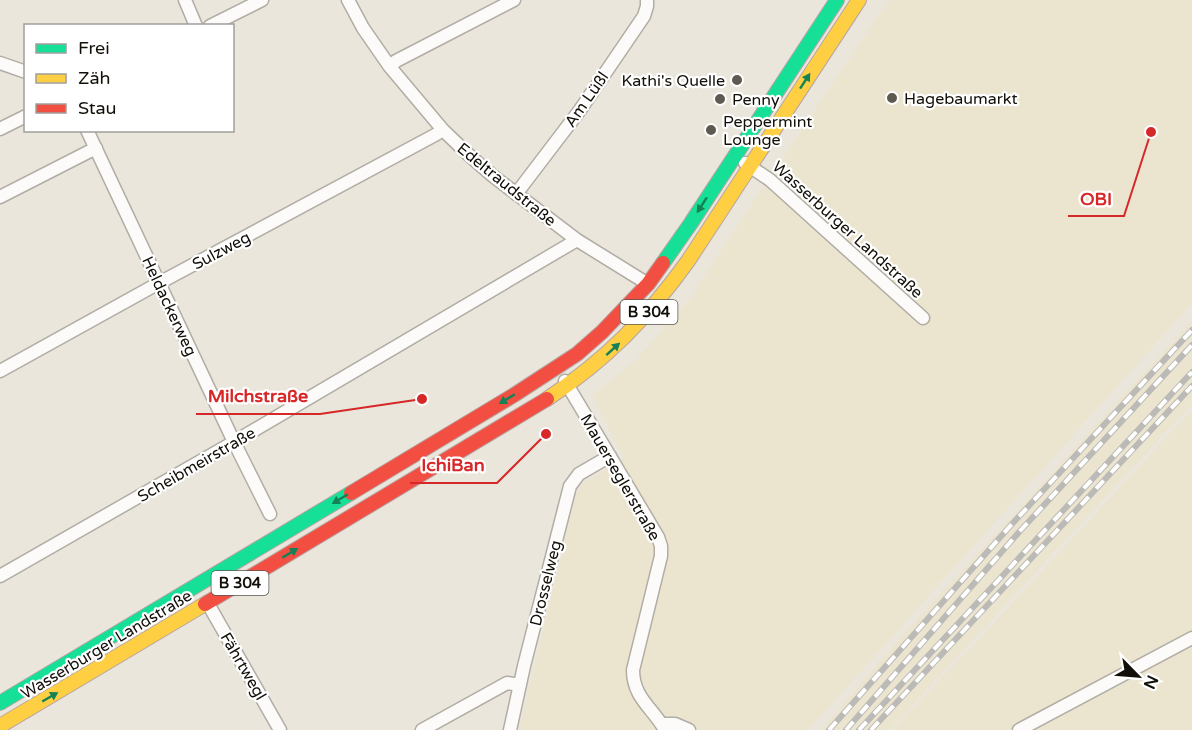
<svg xmlns="http://www.w3.org/2000/svg" width="1192" height="730" font-family="'Varela Round',sans-serif">
<style>
.built{fill:#ebe4cf}
.lines{fill:none;stroke-linecap:round;stroke-linejoin:round}
.street-casing{stroke:#b1ada5;stroke-width:15}
.fast-casing{stroke:#b7a5a4;stroke-width:16}
.slow-casing{stroke:#b7a5a4;stroke-width:16}
.jam-casing{stroke:#b7a5a4;stroke-width:16}
.street{stroke:#fcfbfa;stroke-width:12}
.fast{stroke:#16e098;stroke-width:14}
.slow{stroke:#ffcf43;stroke-width:14}
.jam{stroke:#f24e42;stroke-width:14}
.rail-casing{stroke:#bbbab7;stroke-width:6}
.rail{stroke:#fff;stroke-width:4;stroke-dasharray:11;stroke-linecap:butt}
.oneway{fill:#148257}
.poi-dot{fill:#5e5a52;stroke:#fff;stroke-width:2}
.labels{text-anchor:middle;stroke-width:4.5;stroke-linejoin:round;paint-order:stroke}
.shield{fill:#fff;stroke:#595752;stroke-width:1.5}
.shield-label{font-size:15px;font-weight:bold;fill:#120f08}
.poi-label{font-size:16px;fill:#120f08;stroke:#fff;text-anchor:start}
.street-label{font-size:16px;fill:#120f08;stroke:#fff}
.leader{fill:none;stroke:#d62828;stroke-width:2}
.callout-dot{fill:#d62828;stroke:#fff;stroke-width:2}
.callout-label{font-size:18px;text-anchor:middle;font-weight:bold;fill:#d62828;stroke:#fff;stroke-width:4.5;stroke-linejoin:round;paint-order:stroke}
</style>
<rect width="100%" height="100%" fill="#ebe6db"/>
<!-- built -->
<path class="built" d="M 889,0 L 1192,0 L 1192,303 L 808,730 L 519,730 L 576,495 L 582,484 L 624,458 L 592,396 L 635,361 L 687,303 L 764,186 Z
M 1192,321 L 1192,404 L 889,730 L 821,730 L 909,628 Z
M 1192,410 L 1192,730 L 892,730 L 979,639 Z"/>
<g class="lines">
<!-- street casing -->
<g class="street-casing">
<path id="street" d="M 185,0 L 196,26
M 348,0 L 363,28 L 390,67 L 443,130 L 470,156 L 493,176 L 577,240 L 648,284
M 210,26 L 262,0
M 0,63 L 26,72
M 390,67 L 396,61 L 514,0
M 0,129 L 26,116
M 87,130 L 234,442 L 270,514
M 745,163 L 770,180 L 923,318
M 516,194 L 580,110 L 644,16 L 647,6 L 647,0
M 0,197 L 96,148
M 0,371 L 159,283 L 435,135 L 443,130
M 565,381 L 658,537 L 661,546 L 661,556 L 633,670 C 633,698 653,708 665,730
M 0,576 L 234,442 L 577,240
M 207,602 L 280,730
M 662,724 L 675,724 L 689,730
M 422,730 L 507,683 L 520,685
M 510,730 L 524,666 L 570,486 L 579,474 L 610,456
M 1019,730 L 1192,638"/>
</g>
<!-- fast casing -->
<g class="fast-casing">
<path id="fast" d="M 663,263 L 691,223 L 837,0
M 0,703 L 351,493"/>
</g>
<!-- slow casing -->
<g class="slow-casing">
<path id="slow" d="M 547,399 C 606,360 647,318 688,261 L 859,0
M 0,726 L 205,604"/>
</g>
<!-- jam casing -->
<g class="jam-casing">
<path id="jam" d="M 351,493 L 514,395 L 577,354 L 602,332 L 648,284 L 663,263
M 205,604 L 547,399"/>
</g>
<!-- street -->
<use href="#street" class="street"/>
<!-- fast -->
<use href="#fast" class="fast"/>
<!-- slow -->
<use href="#slow" class="slow"/>
<!-- jam -->
<use href="#jam" class="jam"/>
<!-- rail casing -->
<g class="rail-casing">
<path id="rail" d="M 829,730 L 1012,524 L 1192,330
M 846,730 L 1020,531 L 1192,345
M 859,730 L 1192,372
M 871,730 L 1192,386"/>
</g>
<!-- rail -->
<use href="#rail" class="rail"/>
</g>
<!-- one-way arrows -->
<defs><path id="oneway-solid" d="M-6-.8H1V-3.2L6.5 0L1 3.2V.8H-6Z" transform="scale(1.5)"/></defs>
<g class="oneway">
<use href="#oneway-solid" transform="translate(805 81) rotate(-57)"/>
<use href="#oneway-solid" transform="translate(702 205) rotate(123)"/>
<use href="#oneway-solid" transform="translate(613 349) rotate(-42)"/>
<use href="#oneway-solid" transform="translate(507 399) rotate(149)"/>
<use href="#oneway-solid" transform="translate(340 499) rotate(149)"/>
<use href="#oneway-solid" transform="translate(290 553) rotate(-31)"/>
<use href="#oneway-solid" transform="translate(50 697) rotate(-30)"/>
</g>
<!-- markers -->
<g class="poi-dot">
<circle cx="737" cy="80" r="6"/>
<circle cx="892" cy="98" r="6"/>
<circle cx="720" cy="99" r="6"/>
<circle cx="711" cy="130" r="6"/>
</g>
<g class="labels">
<!-- shield labels -->
<g class="shield">
<rect x="620.5" y="300" width="57" height="24" rx="4.5"/>
<rect x="211.5" y="571" width="57" height="24" rx="4.5"/>
</g>
<g class="shield-label">
<text x="649" y="317">B 304</text>
<text x="240" y="588">B 304</text>
</g>
<!-- poi labels -->
<g class="poi-label">
<text x="725" y="86" text-anchor="end">Kathi's Quelle</text>
<text x="904" y="104">Hagebaumarkt</text>
<text x="732" y="105">Penny</text>
<text x="723" y="127">Peppermint<tspan x="723" dy="18">Lounge</tspan></text>
</g>
<!-- street labels -->
<g class="street-label">
<text transform="translate(586 99) rotate(-55)" y="6">Am Lüßl</text>
<text transform="translate(507 184) rotate(39)" y="6">Edeltraudstraße</text>
<text transform="translate(848 229) rotate(42)" y="6">Wasserburger Landstraße</text>
<text transform="translate(221 250) rotate(-28)" y="6">Sulzweg</text>
<text transform="translate(170 306) rotate(65)" y="6">Heldackerweg</text>
<text transform="translate(196 464) rotate(-30)" y="6">Scheibmeirstraße</text>
<text transform="translate(621 477) rotate(60)" y="6">Mauerseglerstraße</text>
<text transform="translate(545 583) rotate(-76)" y="6">Drosselweg</text>
<text transform="translate(106 644) rotate(-31)" y="6">Wasserburger Landstraße</text>
<text transform="translate(244 666) rotate(60)" y="6">Fährtwegl</text>
</g>
</g>
<!-- callouts -->
<path class="leader" d="M1151 132L1124 216H1068M422 399L320 414H196M546 434L497 483H410"/>
<g class="callout-dot">
<circle cx="1151" cy="132" r="6"/>
<circle cx="422" cy="399" r="6"/>
<circle cx="546" cy="434" r="6"/>
</g>
<g class="callout-label">
<text x="1096" y="205">OBI</text>
<text x="258" y="402">Milchstraße</text>
<text x="453" y="471">IchiBan</text>
</g>
<!-- legend -->
<rect x="24" y="24" width="210" height="108" fill="#ffffff" stroke="#a09f9c" stroke-width="1.5"/>
<rect x="36" y="44" width="30" height="9" fill="#16e098" stroke="#a09f9c" stroke-width="1.5"/>
<text x="78" y="54" font-size="18" fill="#120f08">Frei</text>
<rect x="36" y="74" width="30" height="9" fill="#ffcf43" stroke="#a09f9c" stroke-width="1.5"/>
<text x="78" y="84" font-size="18" fill="#120f08">Zäh</text>
<rect x="36" y="104" width="30" height="9" fill="#f24e42" stroke="#a09f9c" stroke-width="1.5"/>
<text x="78" y="114" font-size="18" fill="#120f08">Stau</text>
<!-- north arrow -->
<g transform="translate(1138 676) rotate(115)" stroke="#ffffff" stroke-width="4.5" paint-order="stroke">
<path d="M0-4.5L10 22L0 15L-10 22Z" fill="#120f08"/>
<text y="-9" font-size="16" font-weight="bold" text-anchor="middle" fill="#120f08">N</text>
</g>
</svg>
